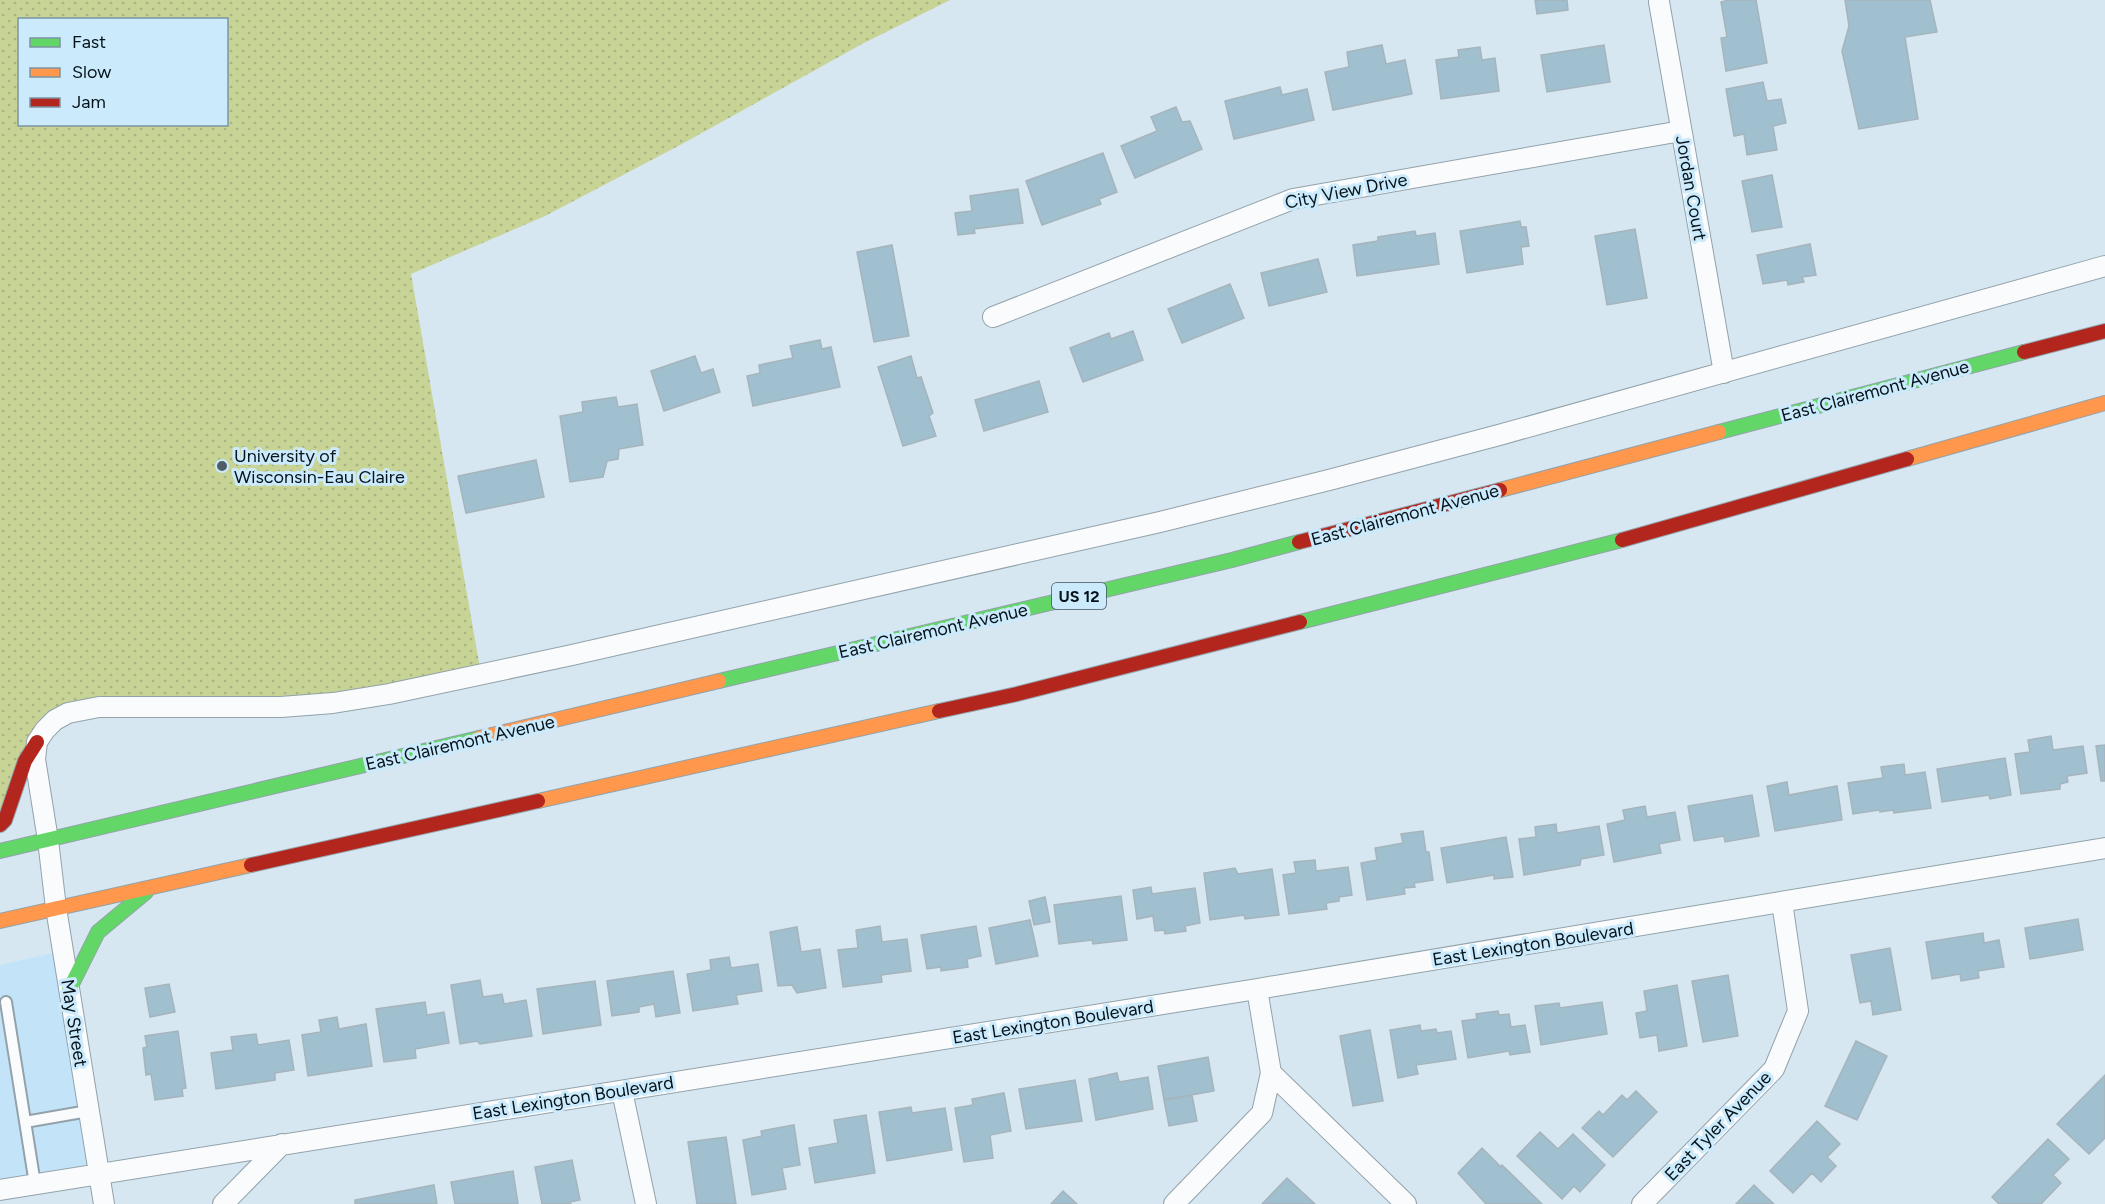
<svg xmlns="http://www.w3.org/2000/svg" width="2105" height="1204" font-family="Figtree,sans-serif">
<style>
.built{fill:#c3e4f8}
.park{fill:url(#park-dots);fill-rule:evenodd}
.building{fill:#a0bfcf;stroke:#a6b4bc;stroke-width:1.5}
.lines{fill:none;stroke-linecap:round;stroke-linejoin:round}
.lane-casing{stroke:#93a2aa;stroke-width:14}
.street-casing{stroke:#93a2aa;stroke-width:22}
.fast-casing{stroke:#93a2aa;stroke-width:16}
.slow-casing{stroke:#93a2aa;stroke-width:16}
.jam-casing{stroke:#93a2aa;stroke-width:16}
.lane{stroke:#f9fbfd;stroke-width:10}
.street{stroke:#f9fbfd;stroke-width:20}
.fast{stroke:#63d668;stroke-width:14}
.slow{stroke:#ff974d;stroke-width:14}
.jam{stroke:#b3261e;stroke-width:14}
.poi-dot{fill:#4f5d66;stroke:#cbeafc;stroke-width:2}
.labels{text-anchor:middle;stroke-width:6;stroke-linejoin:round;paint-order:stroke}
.shield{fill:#cbeafc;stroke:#41545e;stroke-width:1.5}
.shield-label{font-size:16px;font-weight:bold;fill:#06131b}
.street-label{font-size:18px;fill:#06131b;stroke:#cbeafc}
.poi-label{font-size:18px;fill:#06131b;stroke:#cbeafc;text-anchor:start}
</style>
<defs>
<pattern id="park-dots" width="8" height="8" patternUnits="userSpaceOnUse" patternTransform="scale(1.5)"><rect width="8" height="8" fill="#c7d496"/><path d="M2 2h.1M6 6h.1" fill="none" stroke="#a9b581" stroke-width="1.8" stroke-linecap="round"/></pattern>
</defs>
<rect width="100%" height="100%" fill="#d6e7f1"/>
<!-- built -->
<path class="built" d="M 62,951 L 98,1175 L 0,1190 L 0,965 Z"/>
<!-- park -->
<path class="park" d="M 0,0 L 950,0 L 862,44 L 682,144 L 545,216 L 411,274 L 481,674 L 389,694 L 99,707 L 55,720 L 0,825 ZM 20,20 L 226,20 L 226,124 L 20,124 Z"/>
<!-- building -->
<path class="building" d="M 1535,0 L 1567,0 L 1568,10 L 1537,14 Z
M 1729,0 L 1756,0 L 1767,63 L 1726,71 L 1721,38 L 1727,37 L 1721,2 Z
M 1845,0 L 1930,0 L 1937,32 L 1905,37 L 1918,119 L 1859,129 L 1842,51 L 1849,26 Z
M 1382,45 L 1386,64 L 1405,60 L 1412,94 L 1333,110 L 1325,72 L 1349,67 L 1347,52 Z
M 1604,45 L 1610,82 L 1547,92 L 1541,55 Z
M 1480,47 L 1482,60 L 1495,58 L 1499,91 L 1441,99 L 1436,60 L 1459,57 L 1458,50 Z
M 1763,82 L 1767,101 L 1781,99 L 1786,123 L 1773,126 L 1777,150 L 1747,155 L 1744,134 L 1734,136 L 1726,89 Z
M 1280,87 L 1282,95 L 1307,89 L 1314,120 L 1234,139 L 1225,101 Z
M 1176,107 L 1182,122 L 1190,121 L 1202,149 L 1135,178 L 1121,146 L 1157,131 L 1151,117 Z
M 1103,153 L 1117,192 L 1099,199 L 1101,204 L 1042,225 L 1026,181 Z
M 1772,175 L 1782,227 L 1752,232 L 1742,181 Z
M 1018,189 L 1023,223 L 974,229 L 975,233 L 958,235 L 955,213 L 972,211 L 970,196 Z
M 1520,221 L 1521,227 L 1526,227 L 1529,246 L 1521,247 L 1523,264 L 1467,273 L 1460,231 Z
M 1635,229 L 1647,298 L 1607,305 L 1595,236 Z
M 1415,231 L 1416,236 L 1435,233 L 1439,264 L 1357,276 L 1353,245 L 1378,241 L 1378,237 Z
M 1810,244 L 1816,275 L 1802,277 L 1804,282 L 1788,285 L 1787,280 L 1763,284 L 1757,255 Z
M 892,245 L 909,336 L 874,342 L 857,252 Z
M 1318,259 L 1327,292 L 1269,306 L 1261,273 Z
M 1230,284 L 1244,318 L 1182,343 L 1168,309 Z
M 1133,331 L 1143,360 L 1083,382 L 1070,348 L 1109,333 L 1111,339 Z
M 820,340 L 822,349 L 831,347 L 840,387 L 753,406 L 747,376 L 760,373 L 759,365 L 793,358 L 790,346 Z
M 695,356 L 701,373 L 713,369 L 720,392 L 664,411 L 651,371 Z
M 911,356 L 917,378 L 921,377 L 933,413 L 929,416 L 936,436 L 903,446 L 878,367 Z
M 1039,381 L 1048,412 L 984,431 L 975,400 Z
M 616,397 L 618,407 L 637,404 L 643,445 L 619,449 L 618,459 L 607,461 L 603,477 L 570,482 L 560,416 L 583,412 L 582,402 Z
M 536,460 L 544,497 L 466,513 L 458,476 Z
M 2051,736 L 2053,750 L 2083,746 L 2087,773 L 2067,776 L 2068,782 L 2060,784 L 2060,789 L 2021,794 L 2015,754 L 2030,752 L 2028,740 Z
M 2105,745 L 2105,781 L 2101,781 L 2096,746 Z
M 2005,758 L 2011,795 L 1990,799 L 1989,795 L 1942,802 L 1937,769 Z
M 1904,764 L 1905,775 L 1925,772 L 1931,808 L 1894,813 L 1893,810 L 1880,812 L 1879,810 L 1853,814 L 1848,783 L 1883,778 L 1881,767 Z
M 1787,782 L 1789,795 L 1837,786 L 1842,820 L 1775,831 L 1767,786 Z
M 1752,795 L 1759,836 L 1725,842 L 1724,836 L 1694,841 L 1688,806 Z
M 1645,806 L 1647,817 L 1675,812 L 1680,840 L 1659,844 L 1661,853 L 1614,862 L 1607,824 L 1625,820 L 1623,810 Z
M 1556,824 L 1557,833 L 1599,826 L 1604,855 L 1581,859 L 1580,865 L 1524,875 L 1519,839 L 1536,837 L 1535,827 Z
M 1423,831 L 1426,852 L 1429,852 L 1433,880 L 1414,883 L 1415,887 L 1404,888 L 1405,894 L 1367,900 L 1361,863 L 1377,860 L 1375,848 L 1403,843 L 1401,834 Z
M 1506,837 L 1513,877 L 1494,879 L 1494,875 L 1447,883 L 1441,848 Z
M 1315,860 L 1316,871 L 1348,867 L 1352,895 L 1339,897 L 1339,901 L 1326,903 L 1327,909 L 1289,914 L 1283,875 L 1296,873 L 1294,862 Z
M 1235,868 L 1238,874 L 1272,869 L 1279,915 L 1245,919 L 1244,915 L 1210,920 L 1204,873 Z
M 1151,887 L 1152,894 L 1195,888 L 1200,923 L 1185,926 L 1186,931 L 1165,934 L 1164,930 L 1155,931 L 1153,916 L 1137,919 L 1133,890 Z
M 1121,896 L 1127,940 L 1093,944 L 1092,940 L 1059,944 L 1054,905 Z
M 1045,897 L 1050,922 L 1034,925 L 1029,901 Z
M 2078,919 L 2083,950 L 2030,959 L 2025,928 Z
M 1030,920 L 1038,956 L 996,964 L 989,928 Z
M 880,926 L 882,942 L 907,939 L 911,971 L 881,975 L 882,982 L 843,987 L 838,950 L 858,948 L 856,930 Z
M 976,926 L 981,956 L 967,959 L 968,967 L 941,971 L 941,967 L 927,969 L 921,935 Z
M 797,927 L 801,952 L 820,949 L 826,988 L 797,993 L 792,985 L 778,986 L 770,932 Z
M 1983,933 L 1984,943 L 1999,940 L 2004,967 L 1978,971 L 1979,978 L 1961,981 L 1960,974 L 1932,979 L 1926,942 Z
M 1890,948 L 1901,1010 L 1873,1015 L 1871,1001 L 1860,1003 L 1851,955 Z
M 729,957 L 731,968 L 758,964 L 762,991 L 736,995 L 738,1004 L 693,1011 L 687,974 L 711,970 L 710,960 Z
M 673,971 L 680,1013 L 656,1017 L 654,1004 L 639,1007 L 639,1012 L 612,1016 L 607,981 Z
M 1728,975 L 1738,1036 L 1703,1042 L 1692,981 Z
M 480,980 L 483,997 L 502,994 L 504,1004 L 526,1000 L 532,1036 L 480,1044 L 477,1041 L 460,1044 L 451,985 Z
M 595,981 L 601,1025 L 543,1034 L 537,989 Z
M 169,984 L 175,1012 L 150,1017 L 145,988 Z
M 1677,985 L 1687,1046 L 1659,1051 L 1657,1035 L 1640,1038 L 1636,1013 L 1647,1011 L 1644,991 Z
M 425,1002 L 427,1015 L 444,1012 L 449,1043 L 415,1049 L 416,1058 L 384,1062 L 376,1009 Z
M 1602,1002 L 1607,1034 L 1541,1045 L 1535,1006 L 1559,1003 L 1560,1008 Z
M 1498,1011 L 1499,1015 L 1509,1014 L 1511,1027 L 1525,1025 L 1530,1052 L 1510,1055 L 1509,1051 L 1468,1058 L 1462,1021 L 1477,1019 L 1476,1014 Z
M 337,1017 L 339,1029 L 366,1024 L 372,1066 L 308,1076 L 302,1035 L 321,1032 L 319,1020 Z
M 1420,1025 L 1421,1031 L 1436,1029 L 1437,1033 L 1451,1031 L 1456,1059 L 1416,1065 L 1418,1074 L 1398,1078 L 1390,1030 Z
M 1370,1030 L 1383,1101 L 1353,1106 L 1340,1036 Z
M 178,1031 L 186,1088 L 182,1089 L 183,1096 L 155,1100 L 151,1074 L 146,1075 L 143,1048 L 147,1047 L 145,1036 Z
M 256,1034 L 258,1045 L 289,1040 L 294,1070 L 275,1073 L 275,1080 L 216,1089 L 211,1053 L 233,1050 L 231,1037 Z
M 1856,1041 L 1887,1056 L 1857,1120 L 1825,1106 Z
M 1208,1057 L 1214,1091 L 1164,1100 L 1158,1066 Z
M 1117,1073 L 1119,1082 L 1148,1077 L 1153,1109 L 1096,1120 L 1089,1079 Z
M 2105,1075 L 2105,1138 L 2089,1154 L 2057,1124 Z
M 1075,1080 L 1082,1121 L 1026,1129 L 1019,1089 Z
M 1636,1091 L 1657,1112 L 1613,1157 L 1582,1128 L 1599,1111 L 1603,1115 L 1622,1095 L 1627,1100 Z
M 1004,1093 L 1011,1131 L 990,1135 L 993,1158 L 964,1162 L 955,1108 L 973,1105 L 972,1099 Z
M 1192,1095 L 1197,1121 L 1169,1126 L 1164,1100 Z
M 911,1107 L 912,1113 L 945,1108 L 952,1150 L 887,1161 L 879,1112 Z
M 866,1115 L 875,1173 L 815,1183 L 809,1148 L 838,1143 L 834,1120 Z
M 1817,1121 L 1840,1144 L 1827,1157 L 1836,1166 L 1821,1182 L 1812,1173 L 1793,1193 L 1770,1171 Z
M 794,1125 L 800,1165 L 782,1168 L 786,1189 L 752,1195 L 743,1140 L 762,1136 L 761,1131 Z
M 1540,1132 L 1558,1149 L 1573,1134 L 1605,1165 L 1580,1192 L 1574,1186 L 1562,1199 L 1517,1156 Z
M 726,1137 L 736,1204 L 697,1204 L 688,1142 Z
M 2048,1139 L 2069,1159 L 2053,1175 L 2061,1183 L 2041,1204 L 1999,1204 L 1992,1197 Z
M 1482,1148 L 1501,1167 L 1502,1165 L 1542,1204 L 1486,1204 L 1458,1173 Z
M 572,1160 L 580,1200 L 570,1202 L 571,1204 L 542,1204 L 535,1167 Z
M 513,1171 L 518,1204 L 455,1204 L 451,1182 Z
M 1287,1178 L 1315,1204 L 1262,1204 Z
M 434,1185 L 437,1204 L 355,1204 L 355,1200 Z
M 1754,1185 L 1762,1193 L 1774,1204 L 1736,1204 Z
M 1063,1191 L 1077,1204 L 1051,1204 Z"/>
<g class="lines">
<!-- lane casing -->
<g class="lane-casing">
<path id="lane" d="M 6,1002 L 35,1184
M 25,1122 L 88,1111"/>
</g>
<!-- street casing -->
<g class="street-casing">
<path id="street" d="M 1659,2 L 1724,373
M 993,317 L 1293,199 L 1681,131
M 1257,989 L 1271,1073 L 1406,1204
M 622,1091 L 646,1204
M 0,1190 L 1257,989 L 2105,848
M 104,1204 L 56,908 L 48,840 L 35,759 L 37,742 L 45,730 L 55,720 L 68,713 L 99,707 L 281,707 L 333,703 L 389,694 L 572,655 L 1160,522 L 1329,480 L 1499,435 L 2105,266
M 223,1204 L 282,1144
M 1174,1204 L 1262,1113 L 1271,1073
M 1642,1204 L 1774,1069 L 1798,1011 L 1782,902"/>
</g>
<!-- fast casing -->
<g class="fast-casing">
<path id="fast" d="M 1719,432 L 2024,352
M 1300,622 L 1622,540
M 719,681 L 1232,560 L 1299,542
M 0,851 L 479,738
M 69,990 L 98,932 L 146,892"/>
</g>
<!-- slow casing -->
<g class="slow-casing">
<path id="slow" d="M 1907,459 L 2105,403
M 1500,490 L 1719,432
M 479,738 L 719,681
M 538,801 L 939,711
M 0,921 L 251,865"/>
</g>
<!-- jam casing -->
<g class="jam-casing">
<path id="jam" d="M 2024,352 L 2105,331
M 1622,540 L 1907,459
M 1299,542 L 1500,490
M 939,711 L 1017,694 L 1300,622
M 0,825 L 5,820 L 25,761 L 37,742
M 251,865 L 538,801"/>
</g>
<!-- lane -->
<use href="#lane" class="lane"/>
<!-- street -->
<use href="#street" class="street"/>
<!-- fast -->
<use href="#fast" class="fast"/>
<!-- slow -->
<use href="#slow" class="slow"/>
<!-- jam -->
<use href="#jam" class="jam"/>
</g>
<!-- markers -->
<circle class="poi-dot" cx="222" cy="466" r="6"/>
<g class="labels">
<!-- shield labels -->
<rect class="shield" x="1052" y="583" width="54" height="26" rx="4.5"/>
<g class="shield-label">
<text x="1079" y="602">US 12</text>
</g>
<!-- street labels -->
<g class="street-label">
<text transform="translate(1691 188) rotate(80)" y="6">Jordan Court</text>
<text transform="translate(1346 191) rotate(-11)" y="6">City View Drive</text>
<text transform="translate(1875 391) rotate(-15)" y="6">East Clairemont Avenue</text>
<text transform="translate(1405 515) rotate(-15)" y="6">East Clairemont Avenue</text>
<text transform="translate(933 631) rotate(-13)" y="6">East Clairemont Avenue</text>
<text transform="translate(460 743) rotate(-13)" y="6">East Clairemont Avenue</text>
<text transform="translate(1533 944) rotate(-9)" y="6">East Lexington Boulevard</text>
<text transform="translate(1053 1022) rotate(-9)" y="6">East Lexington Boulevard</text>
<text transform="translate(74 1023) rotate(81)" y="6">May Street</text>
<text transform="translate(573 1098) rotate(-9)" y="6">East Lexington Boulevard</text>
<text transform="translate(1718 1126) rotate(-46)" y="6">East Tyler Avenue</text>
</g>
<!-- poi labels -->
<g class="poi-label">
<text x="234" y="462">University of<tspan x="234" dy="21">Wisconsin-Eau Claire</tspan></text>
</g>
</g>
<!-- legend -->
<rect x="18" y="18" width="210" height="108" fill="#cbeafc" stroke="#7c94a2" stroke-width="1.5"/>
<rect x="30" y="38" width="30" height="9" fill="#63d668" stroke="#7c94a2" stroke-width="1.5"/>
<text x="72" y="48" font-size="18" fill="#06131b">Fast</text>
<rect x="30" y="68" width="30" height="9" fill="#ff974d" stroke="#7c94a2" stroke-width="1.5"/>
<text x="72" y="78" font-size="18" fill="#06131b">Slow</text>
<rect x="30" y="98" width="30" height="9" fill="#b3261e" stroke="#7c94a2" stroke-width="1.5"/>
<text x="72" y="108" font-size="18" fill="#06131b">Jam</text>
</svg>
